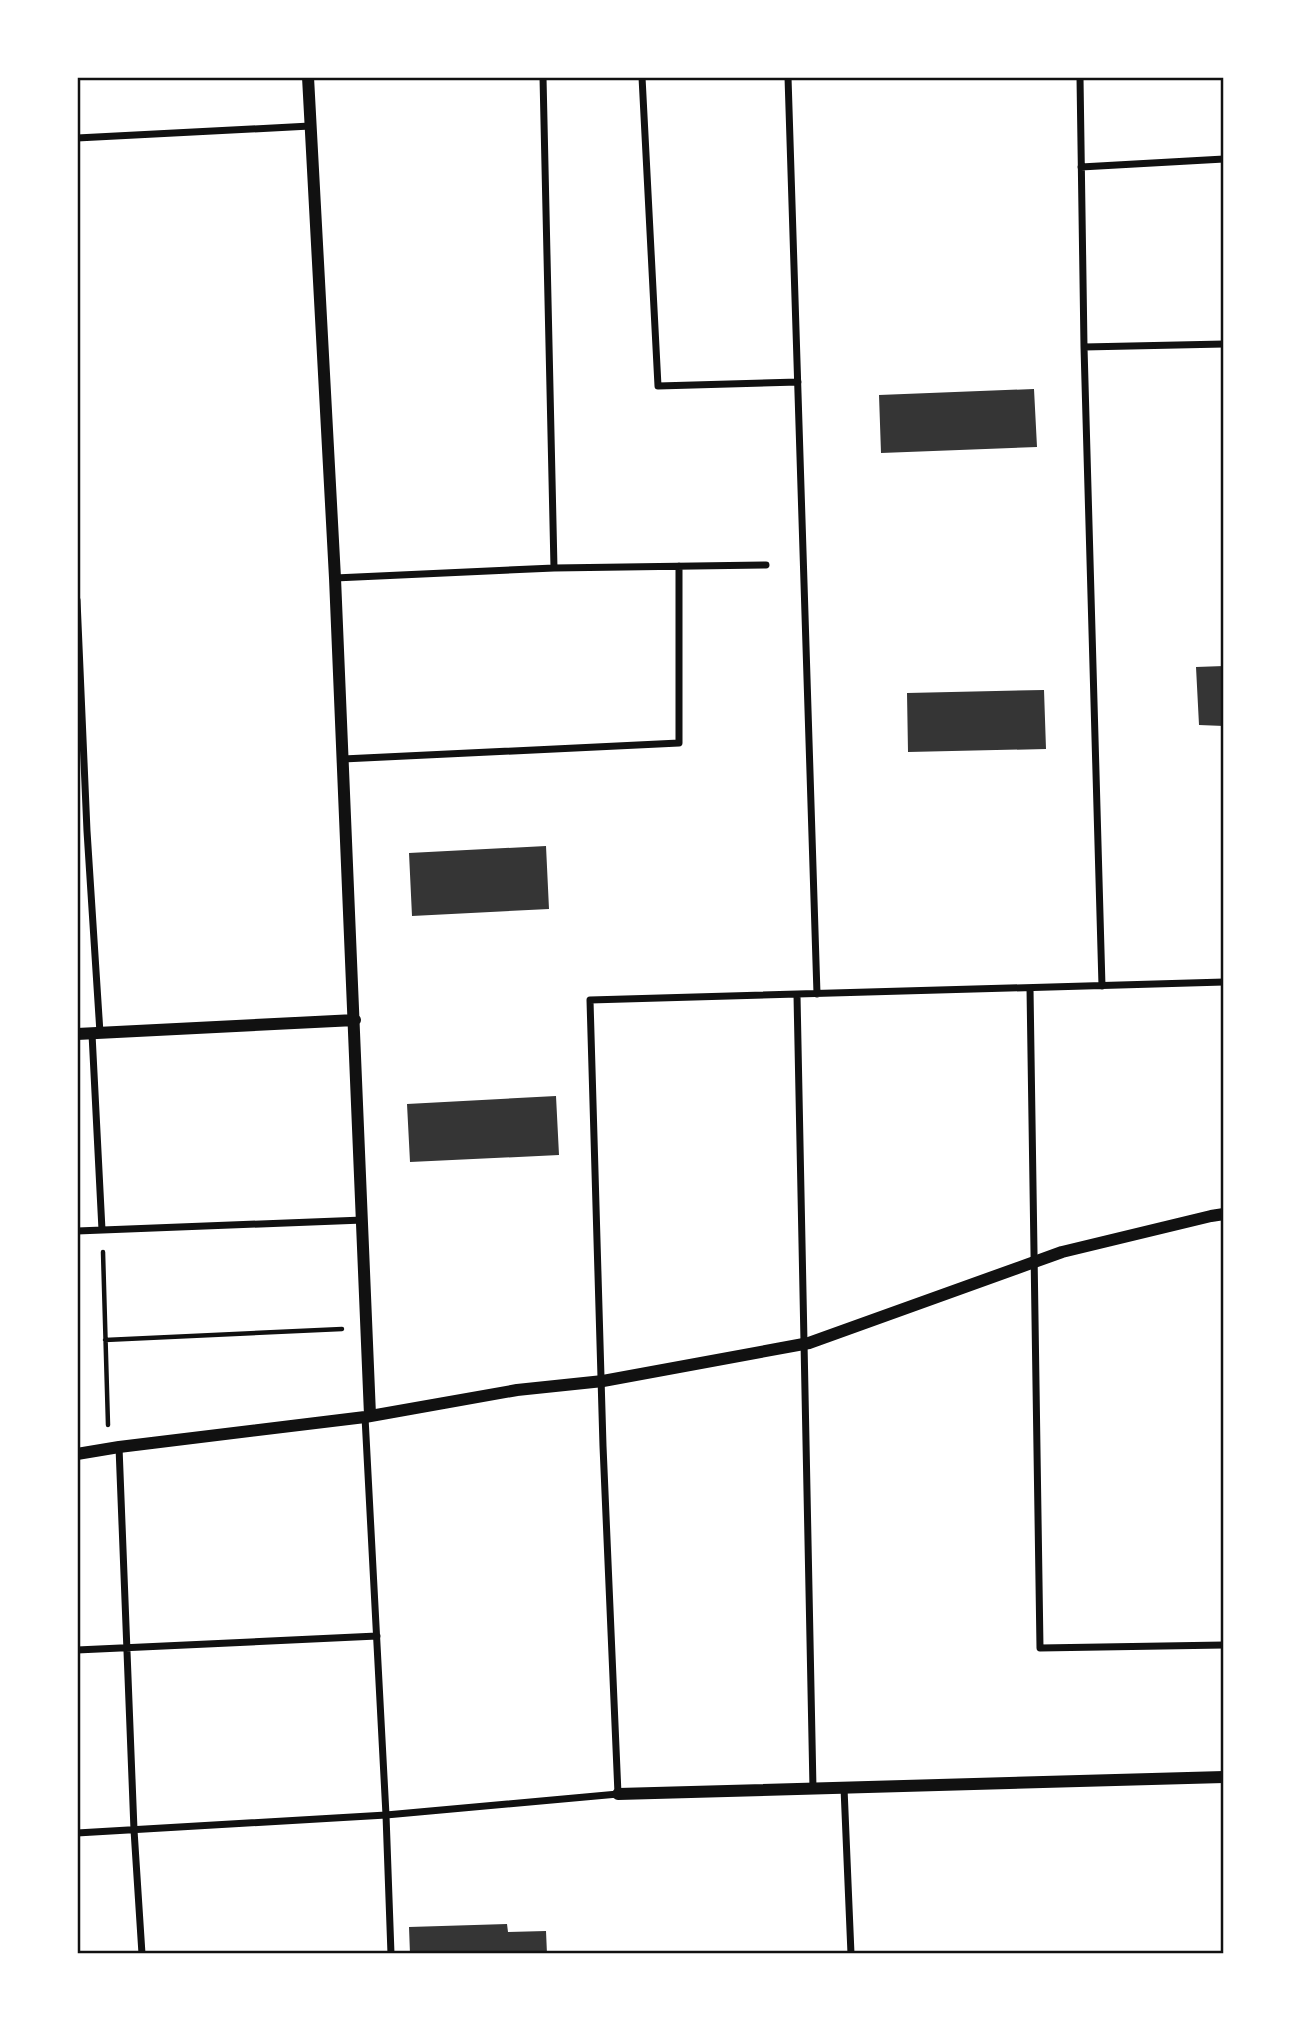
<svg xmlns="http://www.w3.org/2000/svg" width="1301" height="2031" font-family="Mulish,sans-serif">
<style>
.building{fill:#353535}
.lines{fill:none;stroke-linecap:round;stroke-linejoin:round}
.path{stroke:#111;stroke-width:4.5}
.minor{stroke:#111;stroke-width:7}
.tertiary{stroke:#111;stroke-width:12}
.neatline{fill:none;stroke:#111;stroke-width:2.5}
</style>
<rect width="100%" height="100%" fill="#fff"/>
<!-- building -->
<path class="building" d="M 1034,389 L 1037,447 L 881,453 L 879,395 Z
M 1224,666 L 1224,726 L 1199,725 L 1196,667 Z
M 1044,690 L 1046,749 L 908,752 L 907,693 Z
M 546,846 L 549,909 L 412,916 L 409,853 Z
M 556,1096 L 559,1155 L 410,1162 L 407,1104 Z
M 507,1924 L 508,1932 L 546,1931 L 547,1954 L 410,1954 L 409,1927 Z"/>
<g class="lines">
<!-- path -->
<path class="path" d="M 103,1252 L 108,1425
M 105,1340 L 342,1329"/>
<!-- minor -->
<path class="minor" d="M 543,77 L 554,568
M 642,77 L 658,386 L 798,382
M 788,77 L 817,994
M 1080,77 L 1084,347 L 1102,986
M 77,138 L 310,126
M 1081,167 L 1224,159
M 1084,347 L 1224,344
M 335,578 L 554,568 L 766,565
M 77,600 L 87,831 L 100,1033
M 343,759 L 679,743 L 679,566
M 1030,988 L 1040,1648 L 1224,1645
M 797,995 L 813,1789
M 92,1034 L 102,1230
M 77,1231 L 363,1220
M 365,1417 L 386,1815 L 391,1954
M 119,1447 L 134,1830 L 142,1954
M 77,1650 L 377,1636
M 844,1788 L 851,1954
M 77,1833 L 386,1815 L 618,1794 L 603,1446 L 590,1000 L 1224,982"/>
<!-- tertiary -->
<path class="tertiary" d="M 308,77 L 335,578 L 370,1415
M 77,1034 L 355,1020
M 77,1454 L 119,1447 L 365,1417 L 517,1390 L 603,1381 L 809,1343 L 1062,1252 L 1211,1216 L 1224,1214
M 618,1794 L 1224,1777"/>
</g>
<!-- border -->
<rect width="1301" height="2031" fill="none" stroke="#ffffff" stroke-width="158"/>
<rect x="79" y="79" width="1143" height="1873" class="neatline"/>
</svg>
